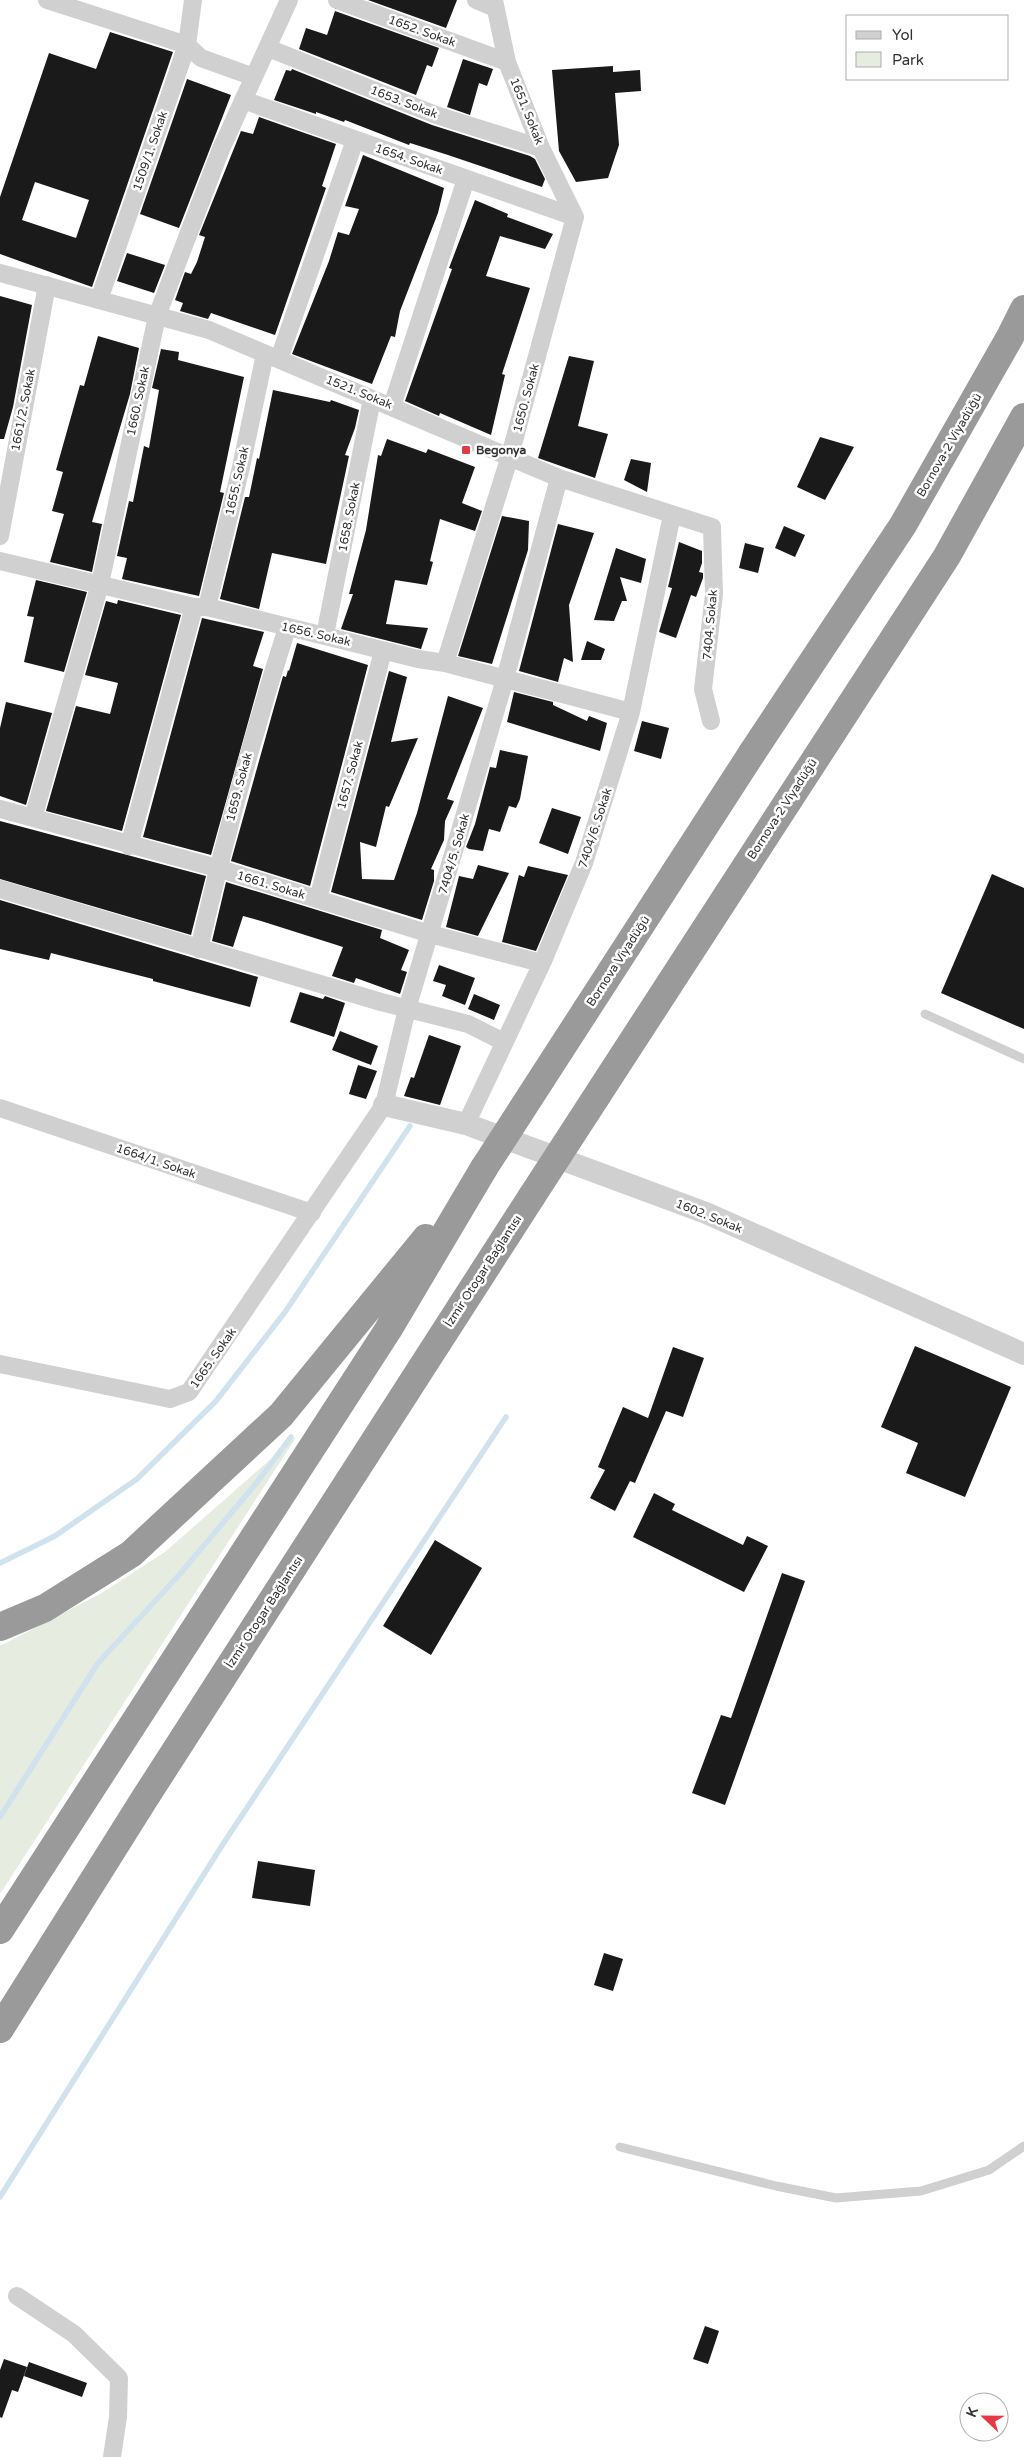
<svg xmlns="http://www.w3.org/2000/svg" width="1024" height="2457" font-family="'Varela Round',sans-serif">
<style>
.green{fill:#e6ecdf}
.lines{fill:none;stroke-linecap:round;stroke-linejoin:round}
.stream{stroke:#cfe2ee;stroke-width:5.5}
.building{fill:#1a1a1a;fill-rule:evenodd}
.service{stroke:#d0d0d0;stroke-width:9}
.minor{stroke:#d0d0d0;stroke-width:18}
.tertiary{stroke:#d0d0d0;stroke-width:22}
.motorway{stroke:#9a9a9a;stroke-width:28}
.motorway-bridge{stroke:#9a9a9a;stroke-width:28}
.poi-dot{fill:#e63946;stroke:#fff;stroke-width:2}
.labels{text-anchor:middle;stroke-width:5;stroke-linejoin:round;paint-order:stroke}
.street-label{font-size:12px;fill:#333;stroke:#fff}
.poi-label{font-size:12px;font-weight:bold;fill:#333;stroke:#fff;text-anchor:start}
</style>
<rect width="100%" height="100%" fill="#fff"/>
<!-- green -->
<path class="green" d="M 297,1436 L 0,1894 L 0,1646 L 100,1594 L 165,1552 Z"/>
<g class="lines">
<!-- stream -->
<path class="stream" d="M 0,1563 L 55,1536 L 137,1479 L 216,1401 L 285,1312 L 410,1126
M 0,1817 L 98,1663 L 180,1574 L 258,1481 L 291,1437
M 0,2197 L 223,1844 L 506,1417"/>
</g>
<!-- building -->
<path class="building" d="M 368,0 L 457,0 L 446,28 Z
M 335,11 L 439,48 L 432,67 L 427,65 L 416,95 L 299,49 L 306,28 L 327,35 Z
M 110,32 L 173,52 L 92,287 L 0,254 L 0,197 L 49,53 L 96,69 ZM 35,182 L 89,200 L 76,238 L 22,220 Z
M 463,59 L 493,69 L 487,86 L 479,83 L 470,115 L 447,107 Z
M 613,66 L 613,72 L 640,70 L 641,91 L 615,93 L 619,145 L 608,178 L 576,182 L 559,151 L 552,70 Z
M 292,69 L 432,125 L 530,156 L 535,159 L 545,179 L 542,187 L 448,155 L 410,143 L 409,145 L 345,120 L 344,122 L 316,112 L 316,114 L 274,100 L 286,70 L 291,71 Z
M 187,79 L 231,95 L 179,228 L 140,214 Z
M 259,117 L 336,144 L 322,186 L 326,188 L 275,335 L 211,313 L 208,319 L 180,311 L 183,303 L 175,300 L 185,272 L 191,274 L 197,262 L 205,237 L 199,235 L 241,131 L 253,134 Z
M 363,155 L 444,188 L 438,213 L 400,311 L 395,337 L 391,336 L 372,384 L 292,354 L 329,261 L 338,232 L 349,235 L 359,209 L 345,206 Z
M 475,200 L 508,214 L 507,217 L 553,234 L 545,249 L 500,236 L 486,276 L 530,288 L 502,374 L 505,375 L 491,435 L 440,413 L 439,416 L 405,401 L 452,269 L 449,268 Z
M 127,253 L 165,265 L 154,293 L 117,281 Z
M 0,296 L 32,305 L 13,407 L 4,439 L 0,439 Z
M 98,336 L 139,348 L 130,394 L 92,522 L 102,524 L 92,572 L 50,562 L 64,514 L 52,511 L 63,472 L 56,470 L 80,385 L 84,386 Z
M 161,349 L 179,352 L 178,360 L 244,377 L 220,492 L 224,493 L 199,596 L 122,579 L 127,558 L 117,556 L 129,501 L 133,502 L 144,446 L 149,448 L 159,390 L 152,388 Z
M 569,356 L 594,361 L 578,426 L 608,434 L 595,478 L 538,458 Z
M 273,390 L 330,402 L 331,400 L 359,410 L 355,428 L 345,455 L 349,456 L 326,564 L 272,553 L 259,609 L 220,599 L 245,497 L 249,497 L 257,458 L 259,459 Z
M 820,437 L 854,447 L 825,500 L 797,487 Z
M 387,439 L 426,453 L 428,449 L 475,467 L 462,503 L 482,511 L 475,531 L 440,519 L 430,561 L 433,562 L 427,585 L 395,580 L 386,624 L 428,628 L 421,649 L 341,629 L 353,594 L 349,594 L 366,530 L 378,455 L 381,456 Z
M 631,459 L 651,463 L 647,492 L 624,480 Z
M 502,516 L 529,521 L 528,550 L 492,664 L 458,656 Z
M 558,524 L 594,533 L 569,605 L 573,662 L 564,658 L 558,682 L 519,671 Z
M 784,526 L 805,535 L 795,557 L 775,548 Z
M 679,542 L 702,551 L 702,563 L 699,572 L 703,573 L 703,578 L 696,597 L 691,595 L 676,638 L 659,632 L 672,588 L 668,587 Z
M 745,543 L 764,548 L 758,573 L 739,568 Z
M 616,548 L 646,559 L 641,583 L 620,577 L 627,601 L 622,601 L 614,621 L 594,620 Z
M 36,580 L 87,592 L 64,672 L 24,662 L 34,617 L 27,616 Z
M 118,600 L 181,615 L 122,831 L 46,811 L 76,706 L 110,714 L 118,683 L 85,675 L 106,601 L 117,604 Z
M 202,618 L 264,632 L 253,666 L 263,669 L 211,855 L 143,837 Z
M 587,641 L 605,649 L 601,660 L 581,660 Z
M 297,643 L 368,665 L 310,886 L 231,861 L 273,711 L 283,676 L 286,677 L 288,670 L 289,671 Z
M 389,671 L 407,677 L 391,742 L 418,738 L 389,807 L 386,806 L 376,847 L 360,842 L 362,879 L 394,880 L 417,813 L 448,696 L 483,708 L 447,799 L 454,801 L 445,821 L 444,840 L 431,869 L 434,870 L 434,881 L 422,920 L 331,892 Z
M 514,692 L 553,702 L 553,705 L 587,721 L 589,716 L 607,723 L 600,751 L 507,722 Z
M 6,702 L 52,713 L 26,805 L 0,796 L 0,728 Z
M 642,721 L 669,728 L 661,759 L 634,751 Z
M 500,750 L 528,756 L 520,799 L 516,808 L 509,806 L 500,832 L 489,829 L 483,851 L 469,849 L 466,847 L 475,824 L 490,767 L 496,768 Z
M 552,808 L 581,817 L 568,854 L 539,843 Z
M 0,821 L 206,876 L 191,935 L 0,879 Z
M 478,865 L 509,873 L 478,936 L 446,927 L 459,876 L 473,879 Z
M 528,866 L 568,875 L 536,951 L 502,942 L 519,875 L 524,877 Z
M 992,874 L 1024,888 L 1024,1029 L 941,993 Z
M 226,882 L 382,930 L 380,938 L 409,950 L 401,970 L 407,972 L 400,994 L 356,978 L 354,983 L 332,976 L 343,947 L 261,921 L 243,916 L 233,947 L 212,941 Z
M 0,900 L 258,977 L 250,1007 L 153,981 L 153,979 L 51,953 L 49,960 L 0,949 Z
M 439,965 L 475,978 L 465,1005 L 442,996 L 446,985 L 433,981 Z
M 300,992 L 323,999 L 325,996 L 345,1003 L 334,1037 L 290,1022 Z
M 474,994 L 500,1005 L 494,1020 L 468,1009 Z
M 340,1031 L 378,1046 L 371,1065 L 332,1050 Z
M 429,1035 L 461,1046 L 440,1105 L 404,1096 L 411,1077 L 414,1078 Z
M 358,1065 L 377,1071 L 366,1099 L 349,1094 Z
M 915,1346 L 1011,1387 L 965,1497 L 906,1473 L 918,1443 L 881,1427 Z
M 673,1347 L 704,1358 L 683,1417 L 666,1411 L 635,1483 L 630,1481 L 615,1511 L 590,1498 L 605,1470 L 598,1467 L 623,1407 L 648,1418 Z
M 654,1493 L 675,1504 L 672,1510 L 743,1545 L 747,1536 L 768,1546 L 744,1592 L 633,1537 Z
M 435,1540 L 482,1568 L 431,1655 L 383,1626 Z
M 782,1573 L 805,1581 L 725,1805 L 692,1793 L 721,1715 L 731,1718 Z
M 258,1861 L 315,1870 L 310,1906 L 252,1898 Z
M 604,1953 L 623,1959 L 613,1991 L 594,1985 Z
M 705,2326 L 719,2331 L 708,2364 L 693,2359 Z
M 4,2359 L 27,2367 L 18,2392 L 12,2390 L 2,2418 L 0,2417 L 0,2370 Z
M 29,2362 L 87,2383 L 82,2397 L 24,2376 Z"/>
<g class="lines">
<!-- service -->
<path class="service" d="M 925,1014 L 1024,1059
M 620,2147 L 776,2186 L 836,2198 L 921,2191 L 989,2170 L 1024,2146"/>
<!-- minor -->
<path class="minor" d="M 47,0 L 187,45 L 201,58 L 254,77
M 337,0 L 507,62
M 476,0 L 495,8
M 494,0 L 507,62 L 541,148 L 575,217
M 268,48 L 436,115 L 541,148
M 243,100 L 575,217
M 0,273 L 209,330 L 559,478 L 712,527 L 714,594 L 703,689 L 711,721
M 99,300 L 187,45 L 193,0
M 279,359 L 355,140
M 392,406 L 466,179
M 0,536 L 47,285
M 0,561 L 194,607 L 207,607 L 418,659 L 445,663 L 631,712
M 207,607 L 241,467 L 265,354
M 325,635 L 372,399
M 445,663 L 509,459 L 575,217
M 0,809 L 217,868 L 430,934 L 541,963
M 33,818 L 100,584 L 157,316 L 221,149 L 289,0
M 129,846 L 194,607
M 0,889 L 381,1002 L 468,1024 L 504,1042
M 318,899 L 383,651
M 199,949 C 224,841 253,734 287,628
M 0,1108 L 312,1213
M 466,1124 L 543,961 L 584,863 L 631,712 L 672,515
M 0,1364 L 170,1399 L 189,1392 L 384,1105 L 407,1009 L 505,679 L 559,478
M 17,2296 L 74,2334 L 119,2378 L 118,2417 L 112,2457"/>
<!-- tertiary -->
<path class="tertiary" d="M 384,1105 L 466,1124 L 706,1213 L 1024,1354"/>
<!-- motorway -->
<path class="motorway" d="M 752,753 L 903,525 L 1010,337 L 1024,309
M 0,1627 L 45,1608 L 131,1554 L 281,1415 L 426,1238
M 0,1930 L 388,1330 L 484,1168
M 0,2029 L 143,1801 L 532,1196"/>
<!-- motorway-bridge -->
<path class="motorway-bridge" d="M 484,1168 L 752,753
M 532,1196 L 947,556 L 1024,417"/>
</g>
<!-- markers -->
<rect class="poi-dot" x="461" y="445" width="10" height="10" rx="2.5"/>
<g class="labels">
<!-- street labels -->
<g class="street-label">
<text transform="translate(422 31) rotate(20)" y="4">1652. Sokak</text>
<text transform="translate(404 102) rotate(21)" y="4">1653. Sokak</text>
<text transform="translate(527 111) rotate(68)" y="4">1651. Sokak</text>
<text transform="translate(150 151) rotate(-71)" y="4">1509/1. Sokak</text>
<text transform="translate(409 159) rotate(19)" y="4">1654. Sokak</text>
<text transform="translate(359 392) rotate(22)" y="4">1521. Sokak</text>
<text transform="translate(526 398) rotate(-75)" y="4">1650. Sokak</text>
<text transform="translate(138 401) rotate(-78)" y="4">1660. Sokak</text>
<text transform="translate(23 410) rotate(-79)" y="4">1661/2. Sokak</text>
<text transform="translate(949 445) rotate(-60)" y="4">Bornova-2 Viyadüğü</text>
<text transform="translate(237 481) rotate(-77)" y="4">1655. Sokak</text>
<text transform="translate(349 517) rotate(-79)" y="4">1658. Sokak</text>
<text transform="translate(710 625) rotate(-85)" y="4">7404. Sokak</text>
<text transform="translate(316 634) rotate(13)" y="4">1656. Sokak</text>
<text transform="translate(350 775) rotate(-75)" y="4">1657. Sokak</text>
<text transform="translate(239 787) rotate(-75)" y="4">1659. Sokak</text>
<text transform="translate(782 809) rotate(-57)" y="4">Bornova-2 Viyadüğü</text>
<text transform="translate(595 828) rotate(-72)" y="4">7404/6. Sokak</text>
<text transform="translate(454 854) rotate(-74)" y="4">7404/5. Sokak</text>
<text transform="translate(271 885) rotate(17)" y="4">1661. Sokak</text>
<text transform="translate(618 961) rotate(-57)" y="4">Bornova Viyadüğü</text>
<text transform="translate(156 1161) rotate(19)" y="4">1664/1. Sokak</text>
<text transform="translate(709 1216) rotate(22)" y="4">1602. Sokak</text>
<text transform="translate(483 1271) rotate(-57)" y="4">İzmir Otogar Bağlantısı</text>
<text transform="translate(213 1358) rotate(-55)" y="4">1665. Sokak</text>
<text transform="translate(264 1612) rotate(-57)" y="4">İzmir Otogar Bağlantısı</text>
</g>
<!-- poi labels -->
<g class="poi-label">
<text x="476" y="454">Begonya</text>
</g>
</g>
<!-- legend -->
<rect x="846" y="15" width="162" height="65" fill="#ffffff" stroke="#adadad"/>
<rect x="856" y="31" width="25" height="8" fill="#d0d0d0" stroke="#adadad"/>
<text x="892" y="40" font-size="15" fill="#333333">Yol</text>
<rect x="856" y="52" width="25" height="15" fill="#e6ecdf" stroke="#adadad"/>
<text x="892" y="65" font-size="15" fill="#333333">Park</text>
<!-- north arrow -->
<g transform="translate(984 2417) rotate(292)"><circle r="24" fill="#ffffff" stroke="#adadad"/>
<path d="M0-4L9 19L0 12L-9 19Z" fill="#e63946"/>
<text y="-8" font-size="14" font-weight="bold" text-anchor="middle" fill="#333333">K</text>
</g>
</svg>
